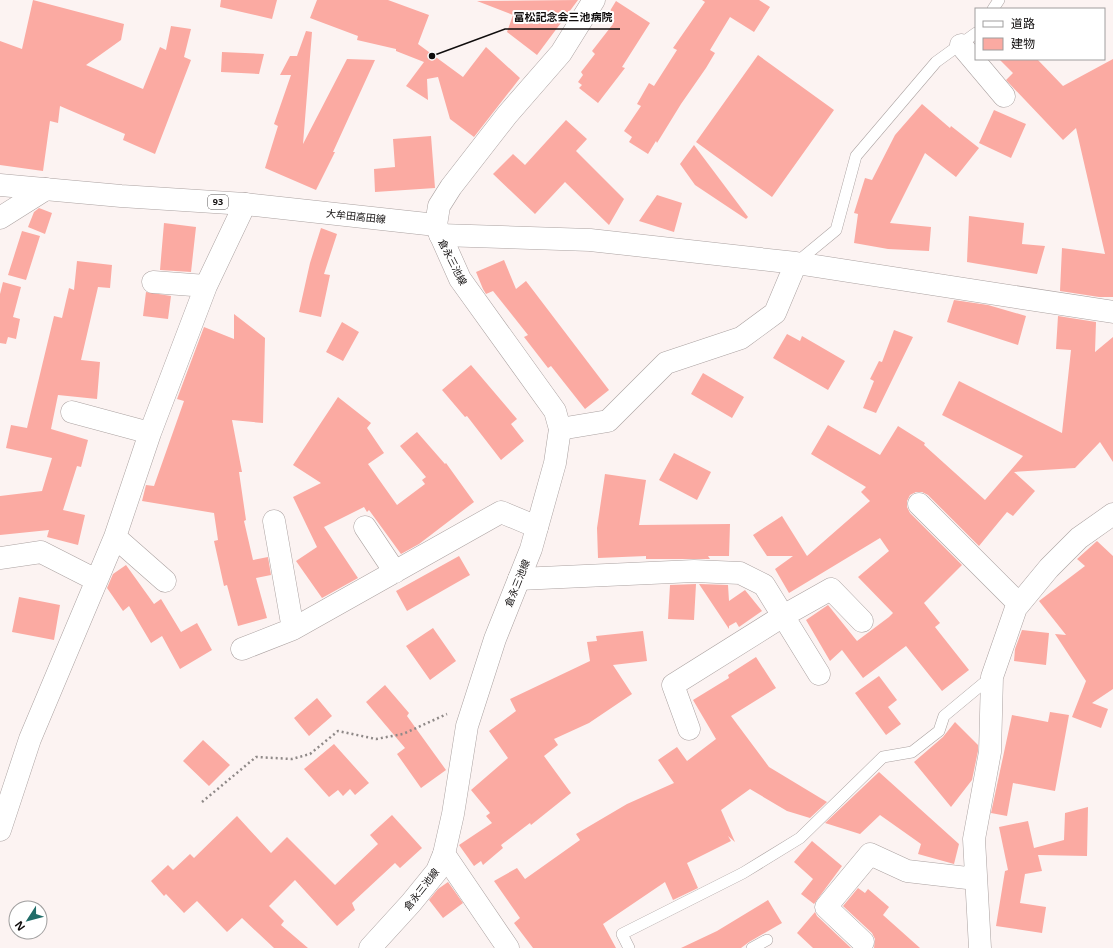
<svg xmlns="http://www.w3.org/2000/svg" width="1113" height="948" font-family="'Open Sans','Noto Sans JP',sans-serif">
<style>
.building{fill:#fbaaa2}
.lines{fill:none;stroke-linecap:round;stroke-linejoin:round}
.lane-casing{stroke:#aba2a1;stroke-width:12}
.street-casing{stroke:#aba2a1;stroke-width:23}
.secondary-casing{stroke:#aba2a1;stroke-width:23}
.primary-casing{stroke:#aba2a1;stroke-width:23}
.path{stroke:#8f8988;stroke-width:2.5;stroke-dasharray:2 3;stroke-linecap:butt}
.lane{stroke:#fff;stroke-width:11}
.street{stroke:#fff;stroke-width:22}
.secondary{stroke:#fff;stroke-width:22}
.primary{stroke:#fff;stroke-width:22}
.labels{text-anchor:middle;stroke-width:4;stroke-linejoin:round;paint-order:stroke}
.shield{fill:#fff;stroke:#585656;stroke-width:1}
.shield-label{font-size:9px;font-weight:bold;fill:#100d0d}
.street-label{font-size:10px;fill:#100d0d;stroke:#fff}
.leader{fill:none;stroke:#100d0d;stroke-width:1.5}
.callout-dot{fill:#100d0d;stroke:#fff;stroke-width:1.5}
.callout-label{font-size:11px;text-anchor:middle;font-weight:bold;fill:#100d0d;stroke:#fff;stroke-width:4;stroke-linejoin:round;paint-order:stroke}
</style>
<rect width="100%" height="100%" fill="#fcf3f2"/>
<!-- building -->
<path class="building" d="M 33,0 L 124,24 L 121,40 L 86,65 L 143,89 L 160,47 L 166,50 L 171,26 L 191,29 L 184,57 L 191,60 L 155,154 L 123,140 L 125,134 L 60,106 L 58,123 L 50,121 L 43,171 L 0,165 L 0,41 L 22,49 Z
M 221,0 L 277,0 L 272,19 L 220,7 Z
M 317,0 L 388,0 L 429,15 L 418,44 L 463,77 L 486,47 L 520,78 L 474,137 L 450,119 L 438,77 L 427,79 L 428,100 L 406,86 L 424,62 L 396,51 L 396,49 L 357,40 L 358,36 L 310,18 Z
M 578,0 L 537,55 L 507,32 L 513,15 L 477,1 Z
M 702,0 L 759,0 L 770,7 L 754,32 L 730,17 L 710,50 L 715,53 L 706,68 L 681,104 L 657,143 L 656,141 L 648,154 L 629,142 L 632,137 L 624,131 L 641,106 L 637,104 L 649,83 L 654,86 L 677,50 L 673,48 L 705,2 Z
M 616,1 L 650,23 L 622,67 L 625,68 L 598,103 L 579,88 L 582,85 L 578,82 L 583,75 L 581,72 L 595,54 L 592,51 L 613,24 L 605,19 Z
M 306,31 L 312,32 L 303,144 L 347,59 L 375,60 L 333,152 L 335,152 L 316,190 L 265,168 L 278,126 L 274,124 L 291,75 L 280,75 L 290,56 L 297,56 Z
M 222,52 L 264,54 L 259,74 L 221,72 Z
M 758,55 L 834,110 L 772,197 L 696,142 Z
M 999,59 L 1037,59 L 1063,86 L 1113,59 L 1113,297 L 1099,297 L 1060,291 L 1062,248 L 1105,254 L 1076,128 L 1063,140 L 1006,80 L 1013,73 Z
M 922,104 L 950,128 L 951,126 L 979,148 L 956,177 L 925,153 L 890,223 L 931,227 L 929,251 L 888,249 L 854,243 L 858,214 L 854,213 L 865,178 L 872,180 L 895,135 Z
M 994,110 L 1026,124 L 1011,158 L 979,143 Z
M 566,120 L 587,139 L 576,151 L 624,199 L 609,225 L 565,182 L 535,214 L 493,174 L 513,154 L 525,165 Z
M 431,136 L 435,188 L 375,192 L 374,169 L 395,167 L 393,139 Z
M 694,145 L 748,217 L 746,219 L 695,185 L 680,164 Z
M 657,195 L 682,203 L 674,232 L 639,221 Z
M 39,208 L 52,213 L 45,234 L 28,227 L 34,212 Z
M 969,216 L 1024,223 L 1022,244 L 1045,246 L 1037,274 L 967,262 Z
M 164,223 L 196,227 L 191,272 L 160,270 Z
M 321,228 L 337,234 L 324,274 L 330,275 L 321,317 L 299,312 L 310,263 Z
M 22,231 L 40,236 L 26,280 L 8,275 Z
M 504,260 L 516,289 L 526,281 L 609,390 L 585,409 L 551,366 L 548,368 L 524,337 L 528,335 L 493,291 L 486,294 L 483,289 L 476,272 Z
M 77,261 L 112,265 L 110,288 L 98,287 L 81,360 L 100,362 L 97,399 L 58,395 L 51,429 L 88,440 L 81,467 L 77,466 L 63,510 L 85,515 L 78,545 L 47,537 L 49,530 L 0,535 L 0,496 L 42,491 L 52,458 L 6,448 L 11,425 L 27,428 L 54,316 L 62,318 L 69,288 L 74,290 Z
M 3,282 L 21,287 L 13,317 L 20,319 L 16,339 L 8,337 L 6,344 L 0,343 L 0,294 Z
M 146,292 L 171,296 L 168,319 L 143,316 Z
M 954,300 L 988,305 L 1026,316 L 1018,345 L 947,322 Z
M 234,314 L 265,338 L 263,423 L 232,420 L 242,472 L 239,472 L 246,520 L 244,521 L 253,560 L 268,557 L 271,575 L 256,578 L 267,618 L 238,626 L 227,585 L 224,586 L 214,541 L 218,540 L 214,513 L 142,501 L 146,485 L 154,486 L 184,401 L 177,399 L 204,327 L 234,339 Z
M 1058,316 L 1096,322 L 1095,352 L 1113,337 L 1113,462 L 1100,442 L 1075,468 L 1014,472 L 1035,491 L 1013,516 L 1007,512 L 979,546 L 928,495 L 922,492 L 916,492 L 910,495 L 907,501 L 907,507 L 910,513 L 962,565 L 924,603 L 940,623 L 935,627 L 969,670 L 942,691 L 906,646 L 863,678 L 842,650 L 830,661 L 806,620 L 828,605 L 857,641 L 889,617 L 893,613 L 858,577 L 889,551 L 880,538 L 789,593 L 775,569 L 793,556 L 767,556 L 753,535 L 782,516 L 807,556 L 870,501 L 861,492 L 866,487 L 811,454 L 828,425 L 880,455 L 898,426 L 925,443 L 924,445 L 985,500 L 1023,456 L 942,415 L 959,381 L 1062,433 L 1071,350 L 1056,349 Z
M 342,322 L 359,332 L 343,361 L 326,352 Z
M 894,330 L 913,337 L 876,413 L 863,408 L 874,381 L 870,379 L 879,361 L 882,362 Z
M 787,334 L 800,341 L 802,336 L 845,361 L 828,390 L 773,358 Z
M 471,365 L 517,419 L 511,424 L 524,441 L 501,460 L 467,416 L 465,417 L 442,390 Z
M 703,373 L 744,397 L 732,418 L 691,394 Z
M 338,397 L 371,423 L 367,428 L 384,453 L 368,464 L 397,505 L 425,484 L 422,480 L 426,477 L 400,446 L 417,432 L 445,464 L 446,463 L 474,502 L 419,544 L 401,554 L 369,510 L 367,512 L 364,507 L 324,527 L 358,578 L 322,598 L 296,561 L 317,547 L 293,497 L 321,483 L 293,465 Z
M 674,453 L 711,472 L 697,500 L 659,480 Z
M 605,474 L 646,480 L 639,525 L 730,524 L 729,556 L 708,556 L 710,559 L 646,559 L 646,556 L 598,558 L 597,528 Z
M 1097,541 L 1113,556 L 1113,689 L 1092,703 L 1108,709 L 1101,728 L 1072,717 L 1086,681 L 1055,634 L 1066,635 L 1039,601 L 1085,566 L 1077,559 Z
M 459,556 L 470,575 L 407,611 L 396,591 Z
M 126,565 L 154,604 L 161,599 L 181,632 L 197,623 L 212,650 L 180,669 L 162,636 L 151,643 L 129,606 L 123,611 L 107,588 L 113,574 Z
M 696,584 L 694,620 L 668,619 L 670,585 Z
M 699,584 L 728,585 L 729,601 L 745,590 L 762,611 L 739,627 L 736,622 L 729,626 L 729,629 Z
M 19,597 L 60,605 L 54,640 L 12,632 Z
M 433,628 L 456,661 L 430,680 L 406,646 Z
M 1022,630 L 1049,633 L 1046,665 L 1014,661 L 1015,649 Z
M 643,631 L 647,661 L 613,665 L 632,694 L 589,723 L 554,739 L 558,745 L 544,756 L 571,793 L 531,825 L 530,823 L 501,845 L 503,848 L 483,865 L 481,861 L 474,866 L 459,845 L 492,823 L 486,816 L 490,813 L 471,790 L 508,758 L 489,731 L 516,711 L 510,699 L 590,661 L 587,642 L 597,641 L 596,636 Z
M 756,657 L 776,688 L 731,716 L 769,767 L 827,802 L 810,818 L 787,811 L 750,789 L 721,810 L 735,842 L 728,836 L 731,841 L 687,863 L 698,888 L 673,900 L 665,882 L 603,924 L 616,948 L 533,948 L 514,923 L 520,918 L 494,881 L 517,868 L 525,879 L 580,840 L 576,834 L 627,804 L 674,783 L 658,760 L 677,747 L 687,761 L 716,739 L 693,700 L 729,678 L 728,675 Z
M 879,676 L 897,700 L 888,707 L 901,724 L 886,735 L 855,693 Z
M 385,685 L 409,713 L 407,716 L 446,770 L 421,788 L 397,754 L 405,748 L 366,702 Z
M 317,698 L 332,716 L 309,736 L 294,718 Z
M 1050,712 L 1069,715 L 1055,791 L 1013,783 L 1007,816 L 991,813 L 1012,715 L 1048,722 Z
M 955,722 L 978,745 L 978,751 L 972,780 L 951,807 L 914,762 L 943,737 Z
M 203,740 L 230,765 L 209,786 L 183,761 Z
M 334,744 L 369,783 L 355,795 L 350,789 L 343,796 L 338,790 L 329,797 L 304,769 Z
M 879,772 L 959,844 L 954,864 L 918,854 L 921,844 L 880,815 L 860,834 L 825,823 Z
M 1088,807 L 1087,856 L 1038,855 L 1042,871 L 1025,874 L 1020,903 L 1046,907 L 1042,933 L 996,926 L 1005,871 L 1008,870 L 999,827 L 1028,821 L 1034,848 L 1064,840 L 1065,813 Z
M 392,815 L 422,848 L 400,868 L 395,863 L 352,903 L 355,910 L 337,926 L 295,880 L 269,906 L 284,921 L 281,925 L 308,948 L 274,948 L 242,918 L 227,932 L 197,901 L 184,913 L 166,894 L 164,896 L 151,881 L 168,865 L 173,870 L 190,854 L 194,858 L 237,816 L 271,853 L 287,837 L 335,885 L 378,844 L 370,835 Z
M 812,841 L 842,866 L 814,904 L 801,894 L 813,879 L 794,862 Z
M 448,882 L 463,903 L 443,918 L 429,900 L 438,889 Z
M 858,888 L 865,893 L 868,889 L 889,907 L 883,915 L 920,948 L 874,948 L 875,939 L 872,933 L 843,906 Z
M 768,900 L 782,923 L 749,942 L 741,948 L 681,948 L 717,931 Z
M 815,912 L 817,916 L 851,948 L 813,948 L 797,933 Z"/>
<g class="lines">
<!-- lane casing -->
<g class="lane-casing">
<path id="lane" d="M 993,9 L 999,0
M 796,263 L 836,230 L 856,156 L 936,62 L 976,33
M 629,948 L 622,934 L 743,873 L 800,838 L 883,757 L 912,752 L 939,731 L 944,716 L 991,677
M 752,948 L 767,940"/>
</g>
<!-- street casing -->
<g class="street-casing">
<path id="street" d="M 961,45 L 1004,96
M 0,218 L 46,189
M 440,235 L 590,240 L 796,263 L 1113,312
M 153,282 L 206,286
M 72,412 L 150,433
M 560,429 L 608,421 L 666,363 L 741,338 L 775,313 L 796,263
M 919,504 L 1019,604
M 274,521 L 293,629
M 365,527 L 395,572
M 115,537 L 165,581
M 0,558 L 41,552 L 96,580
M 519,579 L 694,571 L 740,573 L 764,585 L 819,674
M 242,649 L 293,629 L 501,512 L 537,527
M 689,729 L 673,685 L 783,616 L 831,589 L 862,621
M 0,830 L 30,739 L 115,537 L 150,433 L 206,286 L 245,204
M 444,854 L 508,948
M 863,942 L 826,907 L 870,854 L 907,871 L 976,879
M 980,948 L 974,839 L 990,752 L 992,677 L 1016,608 L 1049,568 L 1079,538 L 1113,514"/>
</g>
<!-- secondary casing -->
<g class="secondary-casing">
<path id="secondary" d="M 370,948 L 411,903 L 437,871 L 444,854 L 453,814 L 467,726 L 495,639 L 531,549 L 555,463 L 560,429 L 555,411 L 460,279 L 436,225"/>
</g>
<!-- primary casing -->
<g class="primary-casing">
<path id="primary" d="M 0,185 L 121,196 L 245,204 L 436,225 L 439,206 L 451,187 L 507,115 L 561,53 L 594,0"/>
</g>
<!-- path -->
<path class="path" d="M 202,802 L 256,757 L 292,759 L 310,754 L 338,731 L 376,739 L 403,734 L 447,714"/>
<!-- lane -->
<use href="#lane" class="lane"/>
<!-- street -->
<use href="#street" class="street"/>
<!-- secondary -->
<use href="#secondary" class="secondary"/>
<!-- primary -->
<use href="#primary" class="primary"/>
</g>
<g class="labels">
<!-- shield labels -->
<rect class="shield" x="208" y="195" width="20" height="14" rx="3"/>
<g class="shield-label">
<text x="218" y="205">93</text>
</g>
<!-- street labels -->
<g class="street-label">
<text transform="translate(356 216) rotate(6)" y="4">大牟田高田線</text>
<text transform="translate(453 262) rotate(63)" y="4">倉永三池線</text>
<text transform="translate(517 583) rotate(-68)" y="4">倉永三池線</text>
<text transform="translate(421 889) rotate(-52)" y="4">倉永三池線</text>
</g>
</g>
<!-- callouts -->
<path class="leader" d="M432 56L505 29H620"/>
<circle class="callout-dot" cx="432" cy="56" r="4"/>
<g class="callout-label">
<text x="563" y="21">冨松記念会三池病院</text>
</g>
<!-- legend -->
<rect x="975" y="8" width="130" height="52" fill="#ffffff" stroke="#9f9e9e"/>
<rect x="983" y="21" width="20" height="6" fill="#ffffff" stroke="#9f9e9e"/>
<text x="1011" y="28" font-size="12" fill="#100d0d">道路</text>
<rect x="983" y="38" width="20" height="12" fill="#fbaaa2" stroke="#9f9e9e"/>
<text x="1011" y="48" font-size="12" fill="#100d0d">建物</text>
<!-- north arrow -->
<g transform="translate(28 920) rotate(234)"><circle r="19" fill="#ffffff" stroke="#9f9e9e"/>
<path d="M0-3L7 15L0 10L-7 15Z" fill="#216c68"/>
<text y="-6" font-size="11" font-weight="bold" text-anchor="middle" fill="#100d0d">N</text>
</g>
</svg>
